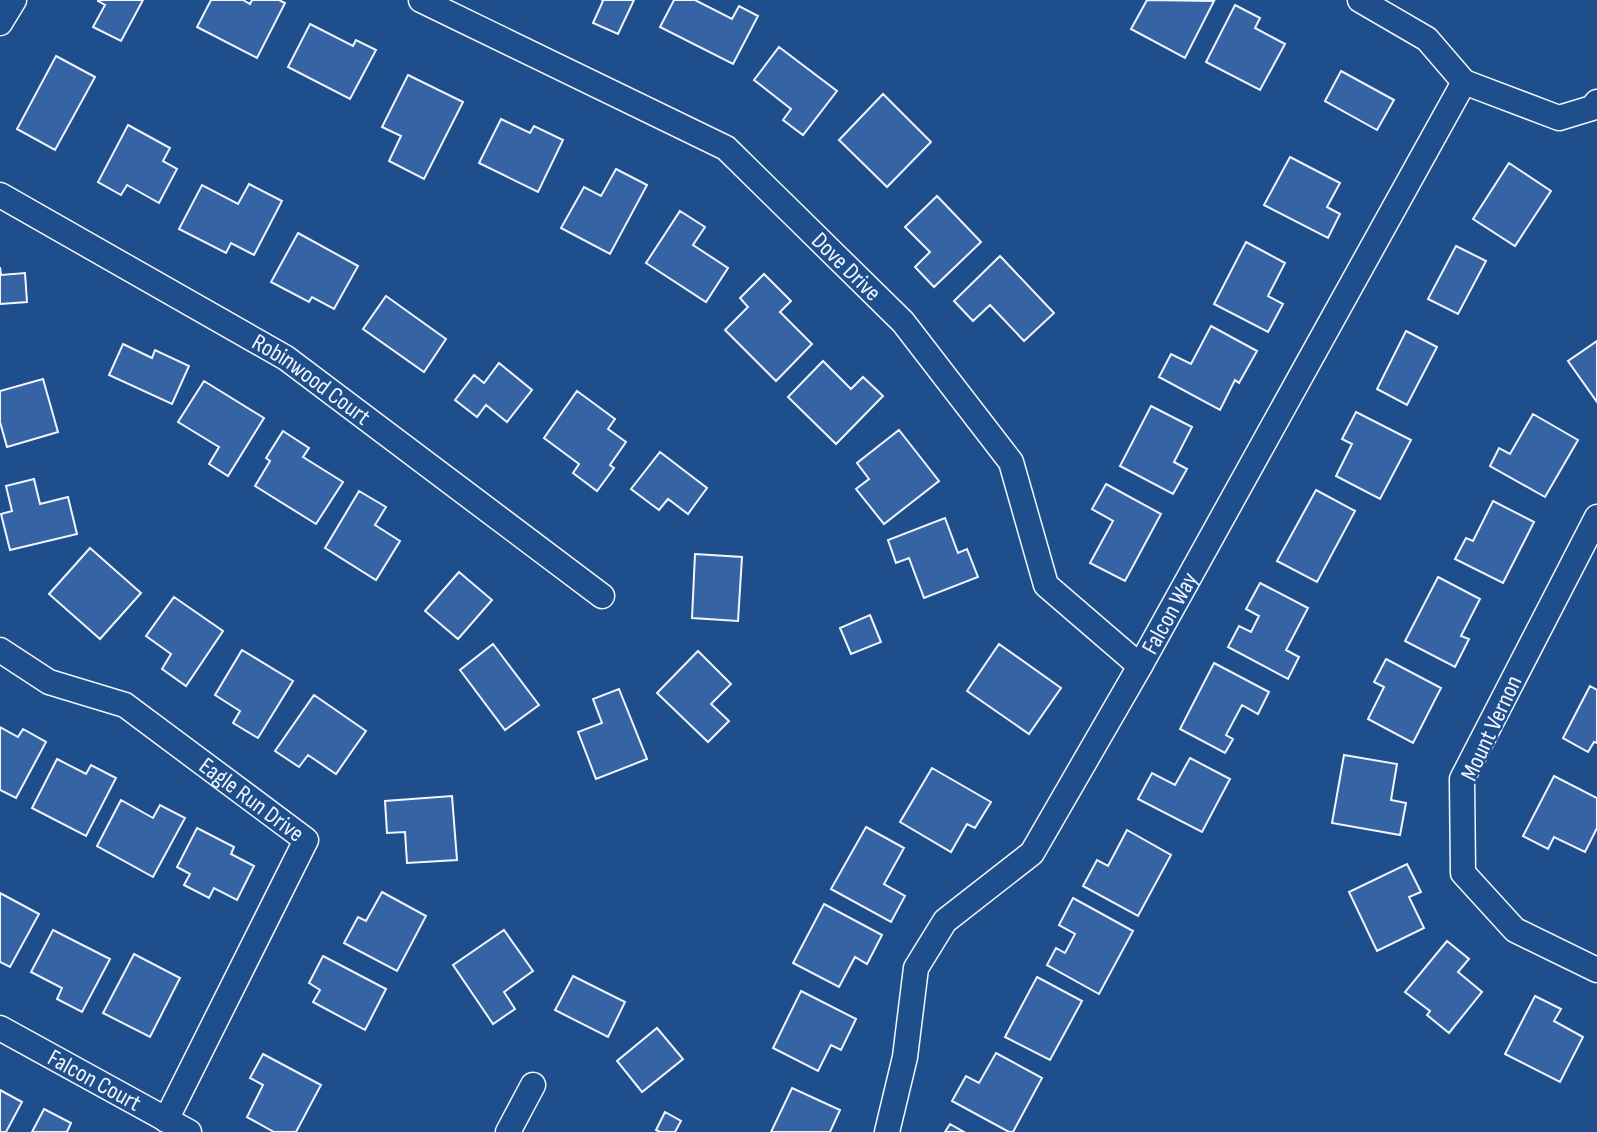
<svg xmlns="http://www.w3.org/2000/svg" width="1597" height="1132" font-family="'Sofia Sans Condensed',sans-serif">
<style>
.building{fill:#3563a3;stroke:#f2f6ff;stroke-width:2}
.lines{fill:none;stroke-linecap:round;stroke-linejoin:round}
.minor-casing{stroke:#f2f6ff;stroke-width:27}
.minor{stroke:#1f4e8c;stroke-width:24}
.labels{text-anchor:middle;stroke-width:5;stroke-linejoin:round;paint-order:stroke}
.street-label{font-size:24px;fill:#f2f6ff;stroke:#1f4e8c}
</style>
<rect width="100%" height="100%" fill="#1f4e8c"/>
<!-- building -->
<path class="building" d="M 98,0 L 143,0 L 121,41 L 93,27 L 105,5 L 98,1 Z
M 211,0 L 243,0 L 250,4 L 252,0 L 279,0 L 285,3 L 257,58 L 197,27 Z
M 602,0 L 634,0 L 618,34 L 593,23 L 603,1 Z
M 674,0 L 695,0 L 732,19 L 739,6 L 758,16 L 733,64 L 660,27 Z
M 1147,0 L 1214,1 L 1185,58 L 1131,29 Z
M 1235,5 L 1260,18 L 1255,28 L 1285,44 L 1260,90 L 1206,62 Z
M 310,24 L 353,46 L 356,40 L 376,50 L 350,99 L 288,67 Z
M 779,47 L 837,91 L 803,135 L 783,120 L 791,109 L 754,80 Z
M 56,56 L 95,77 L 55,150 L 17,129 Z
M 1341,71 L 1394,100 L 1377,130 L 1325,101 Z
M 408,75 L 463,102 L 424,179 L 389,161 L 401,136 L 382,127 Z
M 883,94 L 931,142 L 887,187 L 839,140 Z
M 501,119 L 530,133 L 534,126 L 563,140 L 538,192 L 479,163 Z
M 128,125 L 170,148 L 163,161 L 177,169 L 159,203 L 127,185 L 121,195 L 98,182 Z
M 1290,157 L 1340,183 L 1327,207 L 1340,214 L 1328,238 L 1264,205 Z
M 1509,163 L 1551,191 L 1515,246 L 1473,219 Z
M 616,169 L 647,185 L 610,254 L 561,228 L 584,187 L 601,196 Z
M 249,184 L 282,201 L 254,255 L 231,243 L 226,253 L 179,229 L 202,185 L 238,204 Z
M 937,196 L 981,242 L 934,287 L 915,267 L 930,252 L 905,227 Z
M 680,211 L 705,227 L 693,245 L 728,268 L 706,302 L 646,263 Z
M 298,233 L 358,266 L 334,309 L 312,297 L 309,302 L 271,282 Z
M 1246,242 L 1285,263 L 1268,296 L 1283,304 L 1268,332 L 1214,304 Z
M 1456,246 L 1486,261 L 1458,314 L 1428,299 Z
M 1000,256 L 1054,313 L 1024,341 L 990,305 L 973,321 L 954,301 Z
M 0,267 L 1,275 L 25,273 L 27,302 L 0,304 Z
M 764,274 L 791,301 L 780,312 L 812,344 L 776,381 L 725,330 L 748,307 L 740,298 Z
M 386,296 L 446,339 L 424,372 L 363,329 Z
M 1211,326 L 1257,351 L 1239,383 L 1235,380 L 1220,410 L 1159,377 L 1171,354 L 1191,364 Z
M 1406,331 L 1437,347 L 1407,405 L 1377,389 Z
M 1597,341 L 1597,402 L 1568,361 Z
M 123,344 L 152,358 L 155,350 L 189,366 L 172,404 L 109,375 Z
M 823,361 L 851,389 L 863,377 L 883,396 L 836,444 L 788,397 Z
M 499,363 L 532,390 L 507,422 L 486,405 L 477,417 L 455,400 L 474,375 L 484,383 Z
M 43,379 L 58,432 L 7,447 L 0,422 L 0,391 Z
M 204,381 L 264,418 L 228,476 L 209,464 L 219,447 L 178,422 Z
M 577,391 L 615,419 L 608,429 L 626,442 L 610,465 L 614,468 L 597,491 L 573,473 L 579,464 L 544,438 Z
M 1151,406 L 1192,427 L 1174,462 L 1187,469 L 1173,494 L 1120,466 Z
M 1356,412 L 1411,440 L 1380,499 L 1336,476 L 1352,444 L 1342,439 Z
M 1533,414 L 1578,440 L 1545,497 L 1490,466 L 1499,448 L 1510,454 Z
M 899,430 L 939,481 L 884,524 L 856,489 L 869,479 L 857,463 Z
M 283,431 L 309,448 L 303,457 L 343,482 L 316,524 L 255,486 L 270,461 L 266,458 Z
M 660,452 L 707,488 L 688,514 L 668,499 L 659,510 L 631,489 Z
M 34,479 L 40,504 L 68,497 L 77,534 L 10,550 L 1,514 L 12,511 L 6,486 Z
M 1106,484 L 1161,514 L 1125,581 L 1090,563 L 1113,521 L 1092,509 Z
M 1316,490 L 1355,511 L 1317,582 L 1277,561 Z
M 359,491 L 386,507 L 375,525 L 400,541 L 376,580 L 325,548 Z
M 1493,501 L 1534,522 L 1503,583 L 1455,559 L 1466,538 L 1473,541 Z
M 945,518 L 958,553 L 967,549 L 978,577 L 924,598 L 909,558 L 896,563 L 888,540 Z
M 90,548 L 141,593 L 100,639 L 49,594 Z
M 695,554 L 742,557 L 738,621 L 692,618 Z
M 459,572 L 492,600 L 458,639 L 425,611 Z
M 1438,577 L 1480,599 L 1461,636 L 1469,639 L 1455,667 L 1405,641 Z
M 1260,583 L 1308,608 L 1286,650 L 1299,657 L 1288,679 L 1228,647 L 1239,626 L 1251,632 L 1259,616 L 1246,609 Z
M 174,597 L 223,631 L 186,686 L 162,669 L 171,654 L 146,636 Z
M 870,615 L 881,642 L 851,654 L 840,628 Z
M 493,644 L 539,705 L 505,730 L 460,670 Z
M 999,644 L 1061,688 L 1029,734 L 967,691 Z
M 242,650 L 293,681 L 258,738 L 233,723 L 240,711 L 215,695 Z
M 698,651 L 731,684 L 711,704 L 729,721 L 708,742 L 657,693 Z
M 1386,659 L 1441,688 L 1413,743 L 1368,719 L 1384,687 L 1374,682 Z
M 1214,663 L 1269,692 L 1258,714 L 1242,705 L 1226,735 L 1233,739 L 1225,753 L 1180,729 Z
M 1590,686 L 1597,690 L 1597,743 L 1594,742 L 1588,752 L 1563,738 Z
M 619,689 L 647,759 L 596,779 L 578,732 L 602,723 L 593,699 Z
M 314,695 L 366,731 L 336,774 L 308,755 L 299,767 L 275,751 Z
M 0,727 L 18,737 L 23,729 L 46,742 L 16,798 L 0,790 Z
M 1344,755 L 1397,764 L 1391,800 L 1406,803 L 1400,835 L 1332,823 Z
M 1190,758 L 1230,779 L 1202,832 L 1138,799 L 1152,773 L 1175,785 Z
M 57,759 L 86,774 L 91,765 L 116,778 L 86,836 L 32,808 Z
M 932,768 L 991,802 L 975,828 L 967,824 L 951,852 L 900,822 Z
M 1554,776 L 1597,798 L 1597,828 L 1585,852 L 1554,837 L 1548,849 L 1523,836 Z
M 452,796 L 457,860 L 407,863 L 405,832 L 387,833 L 385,801 Z
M 121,800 L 153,818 L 160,805 L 185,818 L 153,877 L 97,846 Z
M 866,827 L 904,848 L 884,884 L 905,896 L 891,922 L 831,889 Z
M 197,828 L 234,847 L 231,854 L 254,866 L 237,900 L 214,888 L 209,898 L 184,885 L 190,874 L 177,867 Z
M 1127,830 L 1171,855 L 1138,916 L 1083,886 L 1097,860 L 1108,866 Z
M 1407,864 L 1421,892 L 1409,897 L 1424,928 L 1377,951 L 1349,892 Z
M 382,892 L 426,916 L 397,971 L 344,943 L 358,917 L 366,921 Z
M 0,893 L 39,914 L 10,967 L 0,962 Z
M 1073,898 L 1133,931 L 1099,994 L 1047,965 L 1056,948 L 1065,953 L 1075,934 L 1059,925 Z
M 824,904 L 882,935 L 867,964 L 855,957 L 839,987 L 793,963 Z
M 53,930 L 110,959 L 82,1012 L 57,999 L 62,988 L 31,972 Z
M 504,930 L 533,971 L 504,992 L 515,1009 L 493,1024 L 453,965 Z
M 1447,941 L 1469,959 L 1458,972 L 1482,992 L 1449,1033 L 1427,1015 L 1430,1011 L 1405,992 Z
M 134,954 L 180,978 L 150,1037 L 103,1013 Z
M 323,956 L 386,989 L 365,1030 L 313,1002 L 320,990 L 309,983 Z
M 573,976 L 625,1002 L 608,1037 L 555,1010 Z
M 1037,977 L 1082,1001 L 1050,1060 L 1005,1037 Z
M 801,991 L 856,1019 L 841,1050 L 831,1045 L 818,1071 L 773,1048 Z
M 1535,996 L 1561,1009 L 1554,1021 L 1583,1037 L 1560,1082 L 1505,1054 Z
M 657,1028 L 683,1059 L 642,1092 L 617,1061 Z
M 996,1053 L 1042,1078 L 1013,1132 L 1009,1132 L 952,1101 L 966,1076 L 979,1083 Z
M 263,1054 L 321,1085 L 296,1132 L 274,1132 L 247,1117 L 263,1085 L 250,1078 Z
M 792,1088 L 840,1110 L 830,1132 L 771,1132 Z
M 0,1090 L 22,1102 L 6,1132 L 0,1132 Z
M 44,1109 L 71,1123 L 67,1132 L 32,1132 Z
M 665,1112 L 681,1121 L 675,1132 L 660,1132 L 656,1130 Z
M 950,1124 L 964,1132 L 945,1132 Z"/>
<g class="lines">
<!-- minor casing -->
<g class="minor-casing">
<g id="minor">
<path id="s1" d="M 421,0 L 726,148 L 903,322 L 1011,462 L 1046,585 L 1140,666"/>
<path d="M 1360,0 L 1427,39 L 1464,82 L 1559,118 L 1592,108 L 1597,102"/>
<path d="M 0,23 L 14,0"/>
<path id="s2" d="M 0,195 L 286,358 L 602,596"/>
<path d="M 1597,517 L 1462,779 L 1463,873 L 1515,930 L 1597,970"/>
<path id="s3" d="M 0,650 L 49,682 L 125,705 L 306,840 L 166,1120"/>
<path id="s4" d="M 0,1028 L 189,1132"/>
<path d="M 508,1132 L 533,1085"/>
<path id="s5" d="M 887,1132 L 905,1057 L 916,968 L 945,921 L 1032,853 L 1140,666 L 1464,82"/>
</g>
</g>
<!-- minor -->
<use href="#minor" class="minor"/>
</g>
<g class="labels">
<!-- street labels -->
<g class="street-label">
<text dy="8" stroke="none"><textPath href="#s1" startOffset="508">Dove Drive</textPath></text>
<text dy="8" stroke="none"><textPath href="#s2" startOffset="362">Robinwood Court</textPath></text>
<text dy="8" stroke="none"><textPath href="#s5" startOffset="609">Falcon Way</textPath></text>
<text transform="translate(1491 728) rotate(-65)" y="8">Mount Vernon</text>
<text dy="8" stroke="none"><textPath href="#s3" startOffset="296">Eagle Run Drive</textPath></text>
<text dy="8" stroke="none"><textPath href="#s4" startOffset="108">Falcon Court</textPath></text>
</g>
</g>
</svg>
